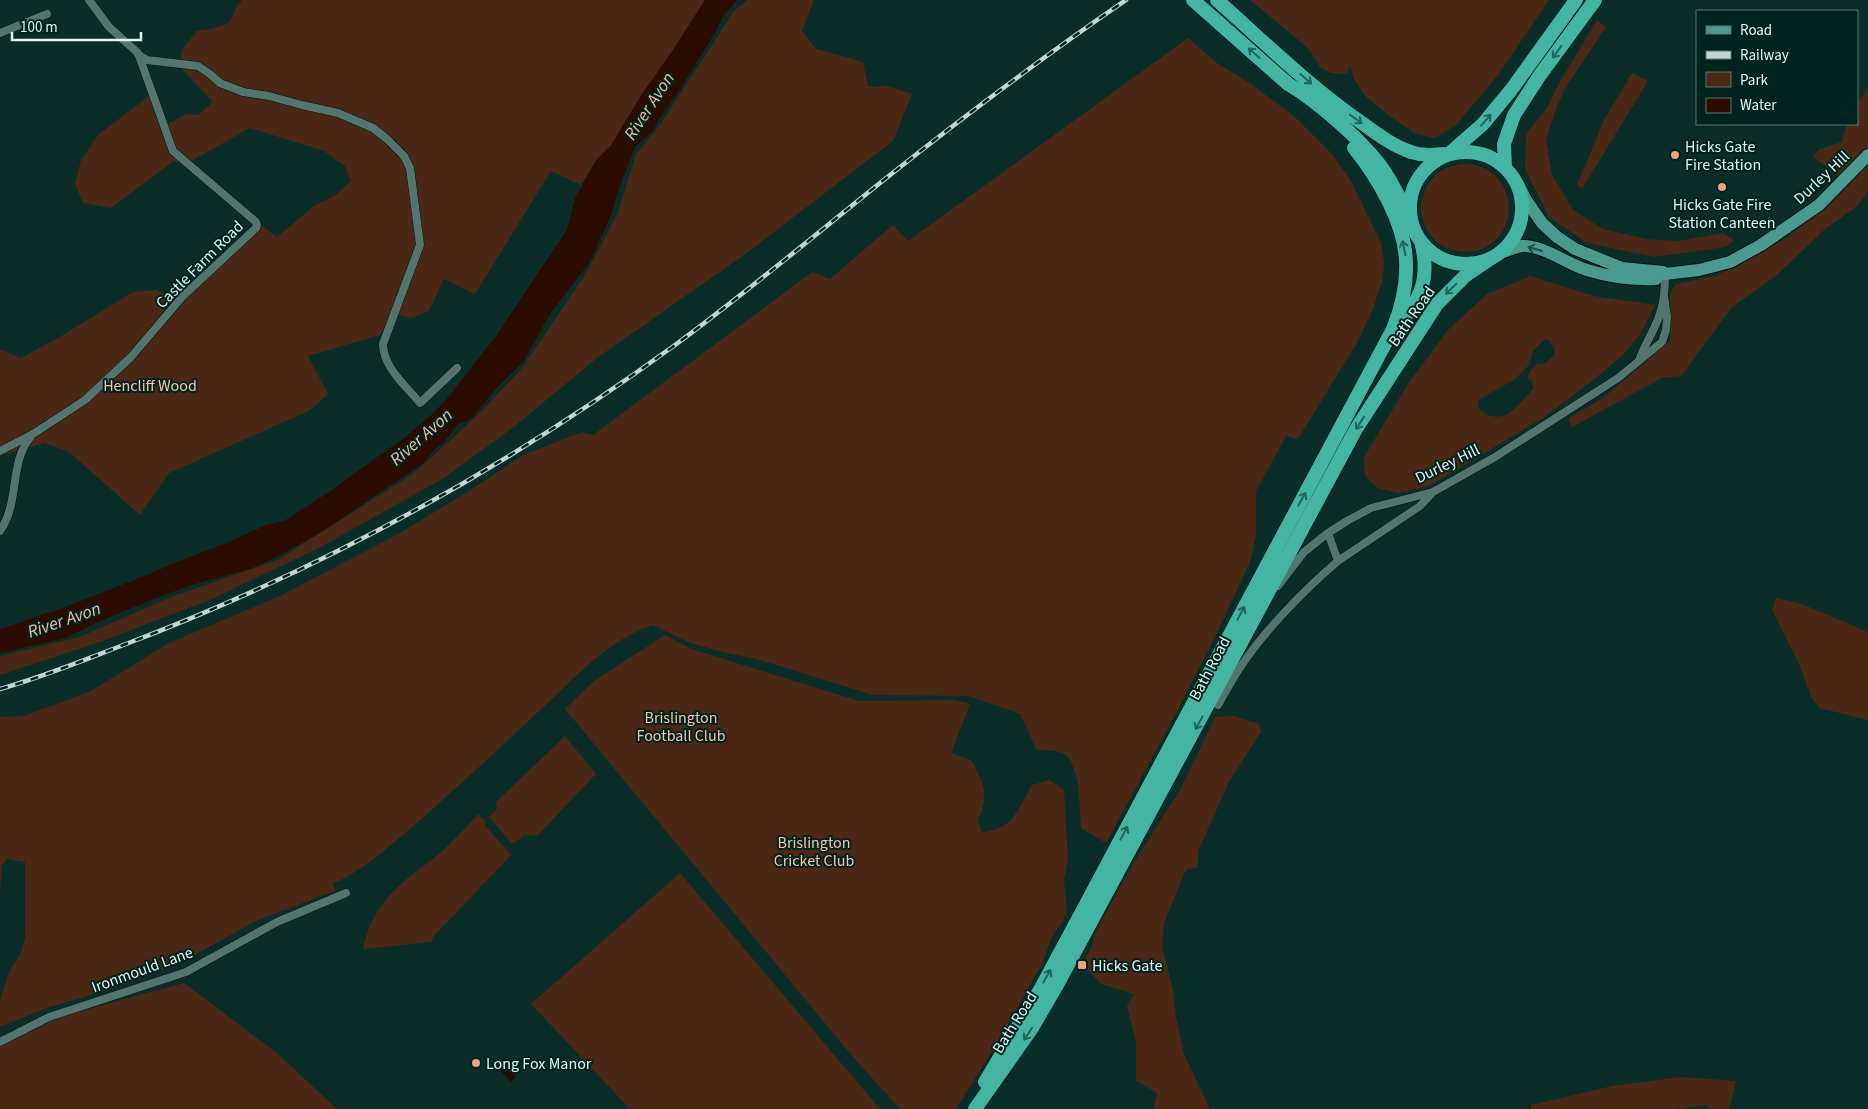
<svg xmlns="http://www.w3.org/2000/svg" width="1868" height="1109" font-family="'Source Sans 3',sans-serif">
<style>
.green{fill:#4b2816;fill-rule:evenodd}
.water{fill:#2c0c00}
.lines{fill:none;stroke-linecap:round;stroke-linejoin:round}
.street-casing{stroke:#001411;stroke-width:9}
.primary-casing{stroke:#001411;stroke-width:14}
.highway-casing{stroke:#001411;stroke-width:15}
.street{stroke:#53756e;stroke-width:8}
.primary{stroke:#4a9b8e;stroke-width:12}
.highway{stroke:#44b5a3;stroke-width:14}
.rail-casing{stroke:#c2d7d3;stroke-width:4.5}
.rail{stroke:#01231e;stroke-width:2.5;stroke-dasharray:8;stroke-linecap:butt}
.oneway{stroke:#1f655a}
.oneway2{stroke:#1e534b}
.poi-dot{fill:#f1a17b;stroke:#01231e;stroke-width:2}
.labels{text-anchor:middle;stroke-width:4;stroke-linejoin:round;paint-order:stroke}
.poi-label{font-size:16px;fill:#e3f6f2;stroke:#01231e;text-anchor:start}
.street-label{font-size:16px;fill:#e3f6f2;stroke:#01231e}
.park-label{font-size:16px;fill:#fdc2a6;stroke:#01231e}
.water-label{font-size:18px;font-style:italic;fill:#f7bba0;stroke:#01231e}
</style>
<rect width="100%" height="100%" fill="#0b2d28"/>
<!-- green -->
<path class="green" d="M 242,0 L 705,0 L 673,50 L 642,94 L 610,147 L 597,159 L 581,185 L 551,171 L 475,294 L 444,279 L 429,311 L 411,318 L 393,313 L 380,335 L 308,356 L 328,394 L 309,411 L 169,473 L 140,515 L 69,452 L 44,443 L 0,456 L 0,349 L 21,358 L 58,338 L 133,292 L 157,290 L 180,302 L 221,262 L 262,226 L 277,237 L 314,206 L 337,194 L 351,181 L 345,166 L 324,151 L 250,128 L 184,165 L 174,161 L 111,208 L 83,203 L 75,184 L 81,160 L 98,135 L 149,96 L 162,127 L 186,114 L 198,115 L 213,102 L 179,66 L 182,50 L 197,31 L 212,29 L 229,23 L 237,6 Z
M 748,0 L 814,0 L 802,31 L 816,49 L 863,62 L 868,87 L 887,86 L 912,94 L 893,141 L 744,255 L 597,358 L 515,426 L 444,478 L 319,548 L 212,599 L 100,642 L 0,675 L 0,656 L 80,637 L 171,597 L 278,560 L 413,474 L 478,415 L 523,367 L 587,272 L 618,212 L 636,154 L 660,125 L 734,11 Z
M 1250,0 L 1549,0 L 1498,75 L 1456,125 L 1435,138 L 1416,134 L 1391,117 L 1365,96 L 1354,79 L 1350,65 L 1347,74 L 1331,73 L 1320,67 L 1308,48 Z
M 1597,20 L 1606,27 L 1566,87 L 1557,106 L 1546,140 L 1552,175 L 1573,210 L 1603,229 L 1646,239 L 1678,241 L 1723,233 L 1734,240 L 1726,247 L 1654,257 L 1587,243 L 1549,217 L 1525,169 L 1526,134 L 1547,108 L 1559,83 Z
M 1188,38 L 1217,63 L 1251,84 L 1295,117 L 1330,152 L 1350,179 L 1381,243 L 1384,262 L 1383,278 L 1372,311 L 1358,341 L 1298,439 L 1286,436 L 1256,491 L 1256,536 L 1250,562 L 1215,637 L 1170,725 L 1106,843 L 1081,828 C 1080,811 1080,762 1064,754 C 1056,750 1046,750 1037,750 L 1020,714 L 969,696 L 873,695 L 757,659 L 722,652 L 688,642 L 653,625 C 609,640 582,671 550,701 C 509,739 469,777 427,814 C 397,840 369,867 333,884 L 335,891 L 258,920 L 180,963 L 111,989 L 47,1008 L 0,1027 L 0,1000 L 9,972 L 20,955 L 25,938 L 25,862 L 7,859 L 2,865 L 0,894 L 0,717 L 24,716 L 91,691 L 169,643 L 280,596 L 400,533 L 469,491 L 523,455 L 582,432 L 593,435 L 812,272 L 830,279 L 893,225 L 908,241 Z
M 1632,73 L 1648,81 L 1582,189 L 1577,185 L 1604,120 Z
M 1868,88 L 1868,192 L 1856,207 L 1825,229 L 1776,276 L 1732,307 L 1681,376 L 1662,378 L 1572,427 L 1568,418 L 1603,398 L 1670,341 L 1670,293 L 1676,284 L 1716,276 L 1788,237 L 1848,185 L 1833,171 L 1813,157 L 1819,149 L 1842,142 L 1847,124 L 1857,124 L 1857,104 Z
M1421 208a44 44 0 1 1 88 0a44 44 0 1 1-88 0Z
M 1530,276 L 1594,296 L 1655,305 L 1641,333 L 1624,354 L 1592,381 L 1543,418 L 1429,486 L 1398,493 L 1377,488 L 1365,475 L 1364,457 L 1408,384 L 1448,330 L 1487,294 ZM 1545,339 L 1550,341 L 1555,351 L 1554,356 L 1542,365 L 1538,363 L 1530,371 L 1527,379 L 1532,381 L 1533,389 C 1517,406 1503,429 1479,409 L 1478,400 L 1514,380 L 1529,365 L 1533,351 Z
M 1776,598 L 1802,604 L 1868,632 L 1868,720 L 1820,708 L 1812,699 L 1799,664 L 1772,610 Z
M 665,635 L 691,649 L 859,701 L 955,700 L 970,704 L 951,753 L 972,761 C 985,788 989,792 978,821 L 982,832 C 1013,830 1018,809 1032,785 L 1049,780 L 1064,790 L 1068,859 L 1064,880 L 1067,908 L 1064,919 L 1051,939 L 1042,964 L 996,1045 L 956,1109 L 900,1109 L 853,1057 L 565,709 L 594,681 Z
M 1234,716 L 1259,724 L 1261,732 L 1229,782 L 1199,849 L 1197,868 L 1188,869 L 1184,874 L 1164,923 L 1162,947 L 1173,989 L 1176,1017 L 1184,1054 L 1210,1109 L 1154,1109 L 1157,1093 L 1136,1081 L 1136,1041 L 1127,1006 L 1134,994 L 1101,984 L 1082,964 L 1092,947 L 1096,931 L 1134,862 L 1180,790 L 1215,717 Z
M 565,736 L 596,774 L 537,836 L 525,835 L 512,844 L 489,817 L 497,809 L 496,802 Z
M 478,814 L 486,822 L 484,824 L 511,855 L 433,937 L 432,942 L 363,949 C 370,911 395,886 425,865 C 444,851 462,832 478,814 Z
M 680,873 L 880,1109 L 630,1109 L 531,1004 Z
M 184,983 L 278,1054 L 337,1109 L 0,1109 L 0,1046 L 51,1019 Z
M 1680,1077 L 1736,1081 L 1729,1109 L 1711,1109 L 1705,1105 L 1677,1109 L 1531,1109 L 1531,1105 L 1612,1086 Z"/>
<!-- water -->
<path class="water" d="M 705,0 L 737,0 L 722,18 L 716,31 L 677,94 L 659,119 L 653,131 L 635,147 L 617,194 L 611,215 L 590,262 L 550,314 L 524,361 L 499,385 L 471,419 L 457,425 L 445,441 L 431,453 L 425,462 L 323,531 L 282,554 L 253,568 L 192,585 L 156,598 L 98,622 L 66,638 L 0,653 L 0,629 C 19,624 36,615 55,611 L 147,575 L 179,561 L 227,543 L 266,525 L 284,521 L 329,492 L 391,447 L 398,443 L 428,418 L 446,400 L 496,336 L 567,230 L 575,198 L 597,159 L 610,147 L 642,94 L 673,50 Z
M 503,1062 L 516,1077 L 511,1082 L 497,1067 Z"/>
<g class="lines">
<!-- street casing -->
<g class="street-casing">
<path id="street" d="M 0,33 L 47,14
M 138,54 L 147,60 L 198,66 L 210,74 L 220,83 L 243,92 L 269,96 L 302,105 L 338,113 L 373,128 L 387,139 L 404,156 L 410,168 L 420,245 L 383,344 C 383,367 406,386 420,403 L 457,368
M 1640,358 C 1646,341 1657,327 1661,310 C 1665,298 1665,286 1665,274
M 0,451 L 33,434 L 85,400 L 131,357 L 183,296 L 256,228 L 257,225 L 256,222 L 173,151 L 138,53 L 109,27 L 89,0
M 0,531 C 20,503 9,463 30,438
M 1328,533 L 1338,561
M 1278,586 L 1304,552 L 1328,533 L 1347,521 L 1371,508 L 1433,492 L 1495,457 L 1618,378 L 1662,342 L 1666,330 L 1667,317 L 1664,296
M 1218,705 C 1225,693 1232,680 1239,669 C 1264,631 1304,590 1338,561 L 1420,506 L 1432,493
M 0,1042 L 49,1017 L 186,972 L 277,922 L 346,893"/>
</g>
<!-- primary casing -->
<g class="primary-casing">
<path id="primary" d="M 1518,184 L 1526,200 L 1542,223 L 1557,237 L 1575,249 L 1622,268 L 1663,272 L 1665,274 L 1699,270 L 1730,262 L 1761,245 L 1819,205 L 1868,155
M 1500,253 C 1507,251 1515,247 1522,246 C 1543,245 1567,264 1587,270 C 1609,277 1633,280 1656,279"/>
</g>
<!-- highway casing -->
<g class="highway-casing">
<path id="highway" d="M 1193,0 L 1288,84 C 1317,101 1359,138 1380,165 C 1392,181 1401,201 1410,219
M 1217,0 C 1264,42 1310,87 1362,123 C 1377,134 1393,146 1411,152 C 1422,156 1433,155 1445,154
M 1354,148 C 1378,178 1405,223 1406,262 C 1407,284 1402,306 1394,326
M1410 208a56 56 0 1 1 112 0a56 56 0 1 1-112 0Z
M 1451,152 L 1483,124 L 1511,90 L 1576,0
M 1505,166 L 1504,144 L 1514,115 L 1540,75 L 1595,0
M 985,1082 L 1041,988 L 1085,906 L 1393,329 C 1420,305 1431,278 1421,242
M 975,1109 L 1032,1028 L 1057,985 L 1356,429 L 1437,304 L 1465,276 L 1490,259"/>
</g>
<!-- street -->
<use href="#street" class="street"/>
<!-- primary -->
<use href="#primary" class="primary"/>
<!-- highway -->
<use href="#highway" class="highway"/>
<!-- rail casing -->
<g class="rail-casing">
<path id="rail" d="M 0,689 C 43,677 84,660 126,644 C 321,570 506,468 675,345 C 747,292 815,235 885,179 C 963,117 1043,57 1126,0"/>
</g>
<!-- rail -->
<use href="#rail" class="rail"/>
</g>
<!-- one-way arrows -->
<defs><path id="oneway-shaft" d="M-6 0H5M1.5-3L5.5 0L1.5 3" fill="none" stroke-width="1.6" stroke-linecap="round" stroke-linejoin="round" transform="scale(1.25)"/></defs>
<g class="oneway">
<use href="#oneway-shaft" transform="translate(1557 52) rotate(126)"/>
<use href="#oneway-shaft" transform="translate(1254 53) rotate(-138)"/>
<use href="#oneway-shaft" transform="translate(1306 79) rotate(41)"/>
<use href="#oneway-shaft" transform="translate(1356 119) rotate(35)"/>
<use href="#oneway-shaft" transform="translate(1486 120) rotate(-49)"/>
<use href="#oneway-shaft" transform="translate(1404 248) rotate(-101)"/>
<use href="#oneway-shaft" transform="translate(1451 289) rotate(136)"/>
<use href="#oneway-shaft" transform="translate(1360 423) rotate(122)"/>
<use href="#oneway-shaft" transform="translate(1302 499) rotate(-61)"/>
<use href="#oneway-shaft" transform="translate(1241 613) rotate(-62)"/>
<use href="#oneway-shaft" transform="translate(1199 723) rotate(118)"/>
<use href="#oneway-shaft" transform="translate(1124 833) rotate(-62)"/>
<use href="#oneway-shaft" transform="translate(1047 976) rotate(-61)"/>
<use href="#oneway-shaft" transform="translate(1028 1034) rotate(124)"/>
</g>
<use class="oneway2" href="#oneway-shaft" transform="translate(1535 249) rotate(-164)"/>
<!-- markers -->
<g class="poi-dot">
<circle cx="1675" cy="155" r="5"/>
<circle cx="1722" cy="187" r="5"/>
<rect x="1077" y="960" width="10" height="10" rx="2.5"/>
<circle cx="476" cy="1063" r="5"/>
</g>
<g class="labels">
<!-- poi labels -->
<g class="poi-label">
<text x="1685" y="152">Hicks Gate<tspan x="1685" dy="18">Fire Station</tspan></text>
<text x="1722" y="210" text-anchor="middle">Hicks Gate Fire<tspan x="1722" dy="18">Station Canteen</tspan></text>
<text x="1092" y="971">Hicks Gate</text>
<text x="486" y="1069">Long Fox Manor</text>
</g>
<!-- street labels -->
<g class="street-label">
<text transform="translate(1821 177) rotate(-43)" y="6">Durley Hill</text>
<text transform="translate(199 264) rotate(-45)" y="6">Castle Farm Road</text>
<text transform="translate(1411 316) rotate(-55)" y="6">Bath Road</text>
<text transform="translate(1447 463) rotate(-26)" y="6">Durley Hill</text>
<text transform="translate(1209 668) rotate(-62)" y="6">Bath Road</text>
<text transform="translate(142 969) rotate(-20)" y="6">Ironmould Lane</text>
<text transform="translate(1014 1022) rotate(-58)" y="6">Bath Road</text>
</g>
<!-- park labels -->
<g class="park-label">
<text x="150" y="391">Hencliff Wood</text>
<text x="681" y="723">Brislington<tspan x="681" dy="18">Football Club</tspan></text>
<text x="814" y="848">Brislington<tspan x="814" dy="18">Cricket Club</tspan></text>
</g>
<!-- water labels -->
<g class="water-label">
<text transform="translate(649 106) rotate(-57)" y="6">River Avon</text>
<text transform="translate(421 437) rotate(-41)" y="6">River Avon</text>
<text transform="translate(64 620) rotate(-19)" y="6">River Avon</text>
</g>
</g>
<!-- legend -->
<rect x="1696" y="10" width="162" height="115" fill="#01231e" stroke="#5b7773"/>
<rect x="1706" y="26" width="25" height="8" fill="#4a9b8e" stroke="#5b7773"/>
<text x="1740" y="35" font-size="15" fill="#e3f6f2">Road</text>
<rect x="1706" y="51" width="25" height="8" fill="#c2d7d3" stroke="#5b7773"/>
<text x="1740" y="60" font-size="15" fill="#e3f6f2">Railway</text>
<rect x="1706" y="72" width="25" height="15" fill="#4b2816" stroke="#5b7773"/>
<text x="1740" y="85" font-size="15" fill="#e3f6f2">Park</text>
<rect x="1706" y="98" width="25" height="15" fill="#2c0c00" stroke="#5b7773"/>
<text x="1740" y="110" font-size="15" fill="#e3f6f2">Water</text>
<!-- scale -->
<path d="M12 32v8h129v-8" fill="none" stroke="#e3f6f2" stroke-width="2.5"/>
<text x="20" y="32" font-size="15" fill="#e3f6f2" stroke="#01231e" stroke-width="4" paint-order="stroke">100 m</text>
</svg>
